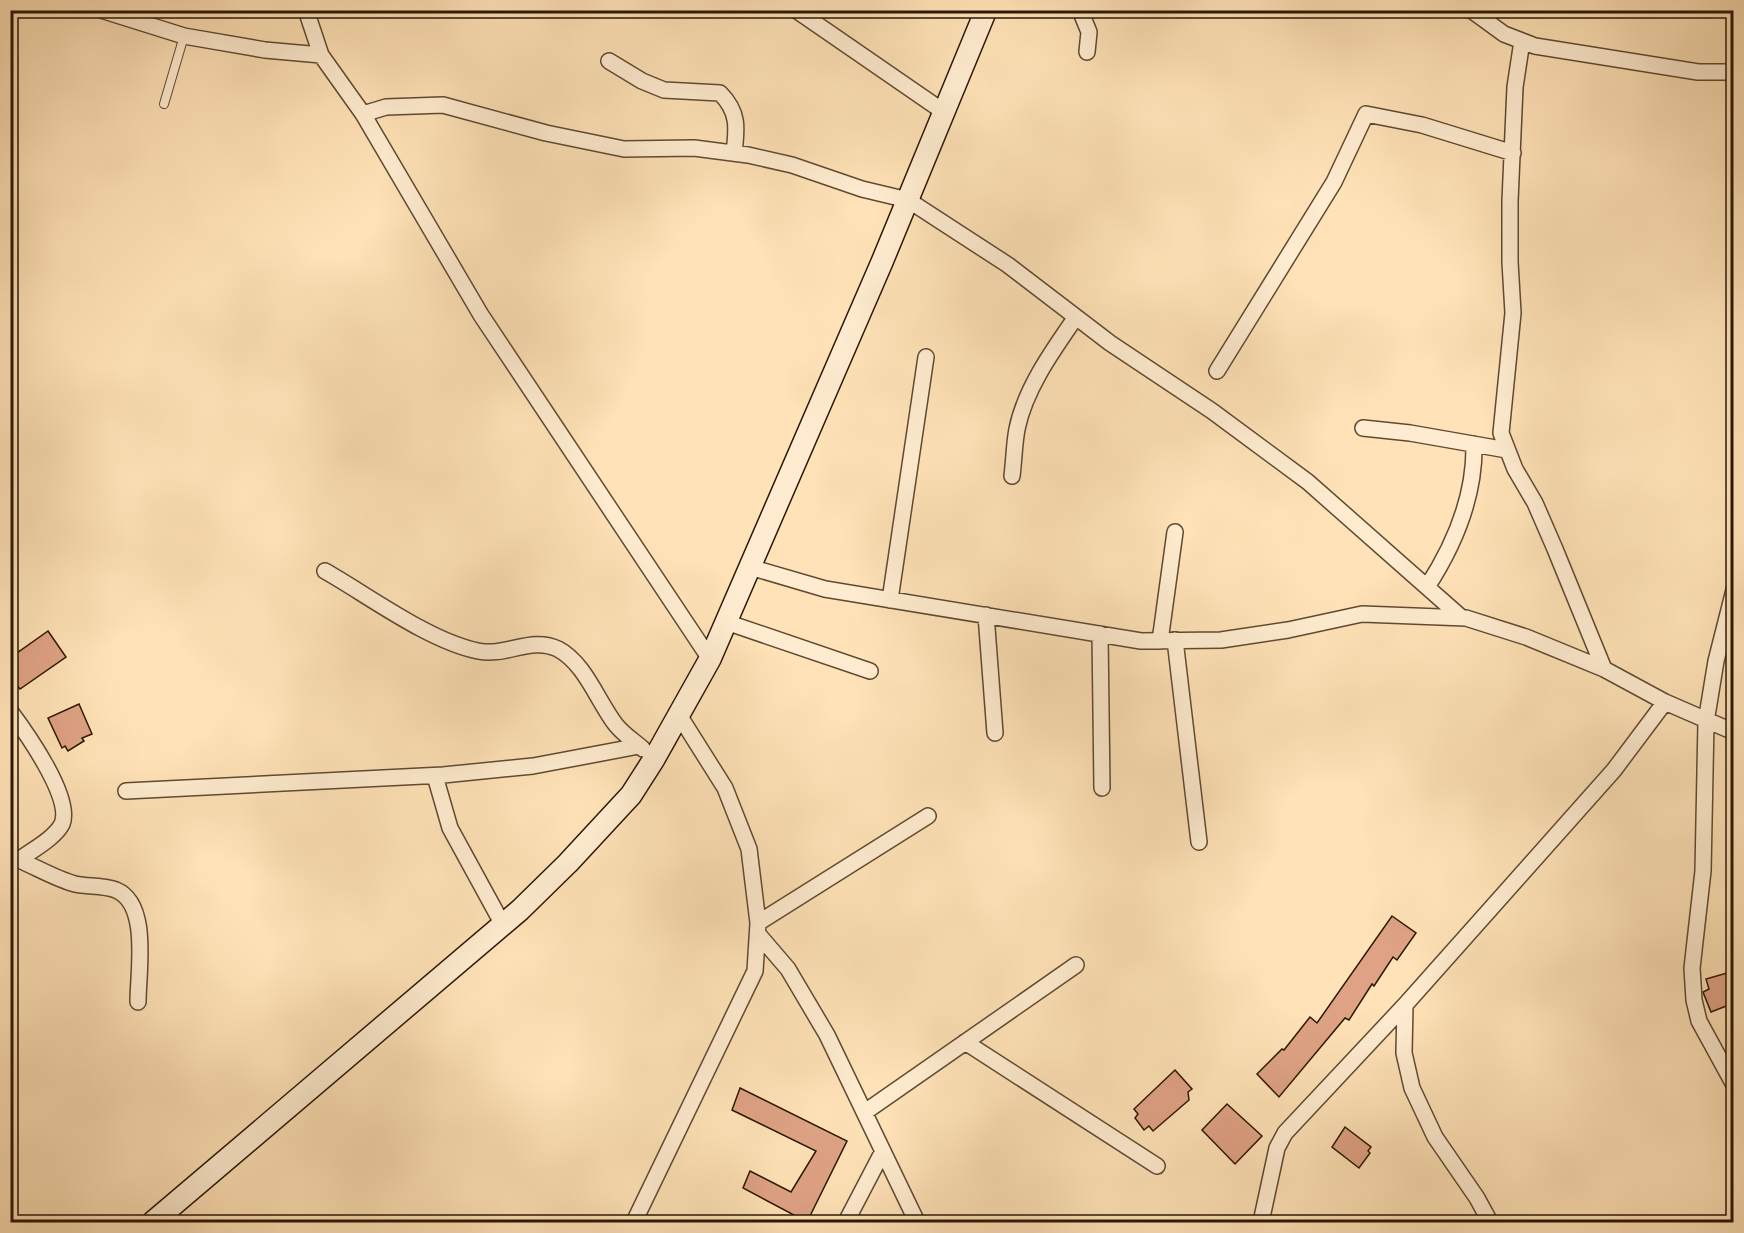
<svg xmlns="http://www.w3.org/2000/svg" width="1744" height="1233" font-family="'Sorts Mill Goudy',serif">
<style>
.building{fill:#dfa285;stroke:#2a1704;stroke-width:1.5}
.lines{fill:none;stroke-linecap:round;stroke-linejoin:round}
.lane-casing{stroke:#5f4a31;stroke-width:10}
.street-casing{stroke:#5f4a31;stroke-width:18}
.secondary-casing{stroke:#2a1704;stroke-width:24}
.lane{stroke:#ffecd0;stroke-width:8}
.street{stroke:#ffecd0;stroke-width:15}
.secondary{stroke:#ffecd0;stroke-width:21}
</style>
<rect width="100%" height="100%" fill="#ffe2b7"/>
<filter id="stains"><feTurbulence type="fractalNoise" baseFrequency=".00333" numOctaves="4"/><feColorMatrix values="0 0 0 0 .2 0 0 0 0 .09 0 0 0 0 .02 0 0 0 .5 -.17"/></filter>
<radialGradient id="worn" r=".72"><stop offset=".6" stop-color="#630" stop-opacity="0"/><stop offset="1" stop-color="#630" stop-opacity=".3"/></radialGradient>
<!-- building -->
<path class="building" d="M 48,631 L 66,657 L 20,689 L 10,677 L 10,658 Z
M 79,704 L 92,734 L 82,738 L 84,741 L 68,751 L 65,746 L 62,748 L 48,718 Z
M 1392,916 L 1416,933 L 1397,960 L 1393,957 L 1374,986 L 1372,984 L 1349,1020 L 1345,1018 L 1279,1097 L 1257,1074 L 1282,1049 L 1284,1050 L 1310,1017 L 1317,1023 Z
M 1734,971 L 1734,1003 L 1711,1012 L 1703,992 L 1709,989 L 1706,979 Z
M 1175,1070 L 1192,1089 L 1188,1092 L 1189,1100 L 1153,1131 L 1149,1126 L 1144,1130 L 1135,1118 L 1138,1114 L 1134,1109 Z
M 740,1088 L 847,1141 L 807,1222 L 743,1188 L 750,1171 L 791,1192 L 816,1151 L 732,1110 Z
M 1227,1104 L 1262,1136 L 1235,1164 L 1202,1130 Z
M 1345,1127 L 1371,1147 L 1368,1151 L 1370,1153 L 1359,1168 L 1332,1147 Z"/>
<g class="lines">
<!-- lane casing -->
<g class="lane-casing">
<path id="lane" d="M 164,104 L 184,36"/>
</g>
<!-- street casing -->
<g class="street-casing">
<path id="street" d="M 101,10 L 184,36 L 265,50 L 321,55
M 306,10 L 321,55 L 363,114 L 481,315 L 710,659
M 796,10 L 944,112
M 1080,10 L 1089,32 L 1087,52
M 1471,10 L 1504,34 L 1535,46 L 1698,72 L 1734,72
M 1522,41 L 1515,87 L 1510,201 L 1510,262 L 1513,313 L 1501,433 L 1515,469 L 1535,503 L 1555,549 L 1604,669
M 609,61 L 642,81 L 664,90 L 720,93 C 739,112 737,128 734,153
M 363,114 L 386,107 L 443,105 L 546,133 L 624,149 L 694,148 L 748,155 L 792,165 L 862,189 L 908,200 L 1008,265 L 1110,343 L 1212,411 L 1308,482 L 1462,618
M 1217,371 L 1334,182 L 1366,114 L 1422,125 L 1513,153
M 1363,428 L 1410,433 L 1507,450
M 1012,476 C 1014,461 1014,445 1017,429 C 1025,389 1053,350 1076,317
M 750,567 L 825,589 L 1141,641 L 1221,640 L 1288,630 L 1362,614 L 1466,618 L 1526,637 L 1604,669 L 1665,702
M 325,571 C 369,596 429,641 478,651 C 506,657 531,636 558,649 C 585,663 598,702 616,725 C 623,734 634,741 643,749
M 1427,587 C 1455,544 1475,496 1474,444
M 1734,590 L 1716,661 L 1706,722 L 1703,871 L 1692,968 L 1694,1000 L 1699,1021 L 1734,1085
M 890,600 L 926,357
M 986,615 L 995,733
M 726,622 L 870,671
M 1100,634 L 1102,788
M 1175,640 L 1199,842
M 1160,641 L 1175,532
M 10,711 C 25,731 73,798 62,824 C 54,839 32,850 19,860
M 435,776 L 450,828 L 503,925
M 126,791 L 443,775 L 533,766 L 639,746
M 10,862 L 19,860 C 38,868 56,879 75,884 C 88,887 103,885 116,890 C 150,904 138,971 138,1002
M 758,923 L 928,816
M 758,934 L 788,969 L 827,1035 L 917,1222
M 1405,1005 L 1404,1053 L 1412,1088 L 1435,1137 L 1477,1198 L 1490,1222
M 965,1042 L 1157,1166
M 865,1112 L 1076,965
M 634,1222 L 755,971 L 758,923 L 749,849 L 725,788 L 679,715
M 846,1222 L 883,1151
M 1261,1222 L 1277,1148 L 1285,1133 L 1405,1005 L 1614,770 L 1665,702 L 1734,732
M 1730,1222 L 1734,1221"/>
</g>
<!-- secondary casing -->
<g class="secondary-casing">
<path id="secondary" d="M 153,1222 L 520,910 L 568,863 L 631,795 L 654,759 L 710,659 L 882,262 L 986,10"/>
</g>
<!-- lane -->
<use href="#lane" class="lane"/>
<!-- street -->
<use href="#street" class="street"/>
<!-- secondary -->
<use href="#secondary" class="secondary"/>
</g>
<!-- margin -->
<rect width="1744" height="1233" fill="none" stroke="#ffe2b7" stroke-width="36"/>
<rect x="12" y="12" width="1720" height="1209" fill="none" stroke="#2a1704" stroke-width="3"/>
<rect x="18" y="18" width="1708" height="1197" fill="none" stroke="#2a1704" stroke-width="1.5"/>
<rect width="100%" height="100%" filter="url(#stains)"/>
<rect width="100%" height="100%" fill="url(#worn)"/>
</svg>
